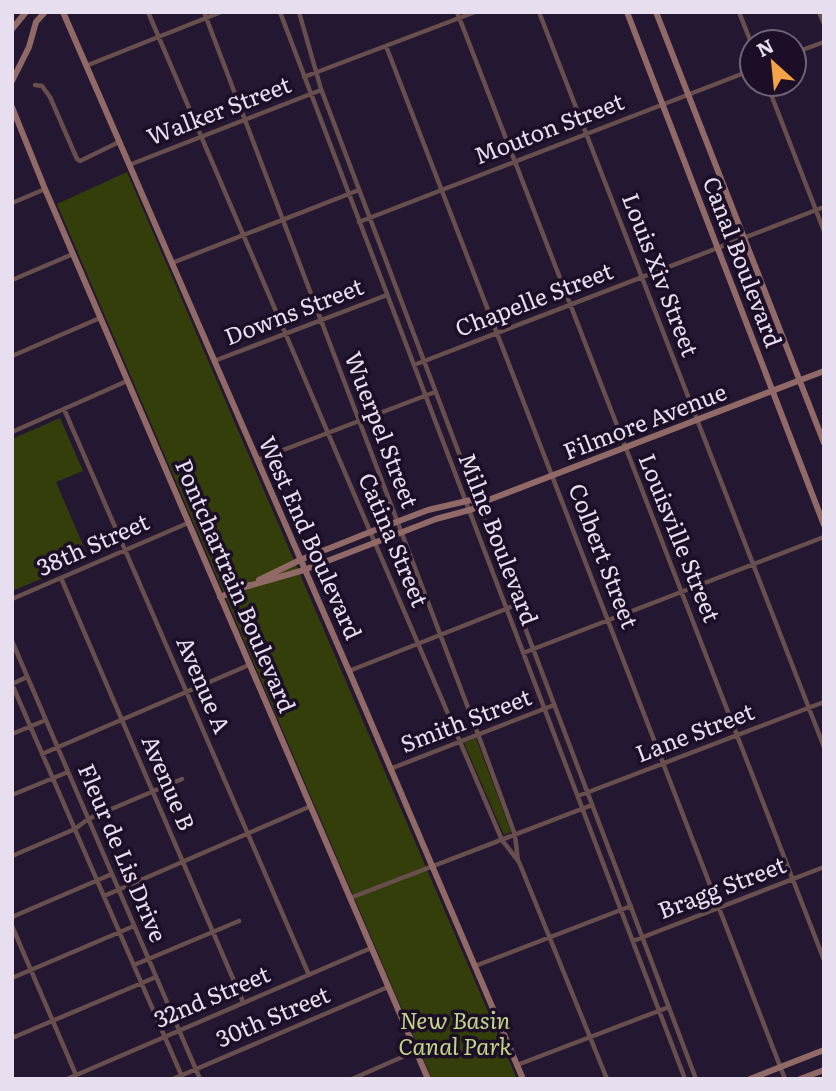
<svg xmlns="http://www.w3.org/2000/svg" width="836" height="1091" font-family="Literata,serif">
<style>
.green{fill:#343e0b}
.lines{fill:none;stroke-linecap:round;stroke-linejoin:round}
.street{stroke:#684f4d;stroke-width:4.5}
.secondary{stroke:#916a67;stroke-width:6}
.labels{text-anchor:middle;stroke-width:7;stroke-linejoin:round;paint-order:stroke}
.street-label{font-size:23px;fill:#e7dff0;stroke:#1b0e26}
.park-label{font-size:23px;font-style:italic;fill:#c2d587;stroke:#1b0e26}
</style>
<rect width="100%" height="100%" fill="#241731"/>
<!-- green -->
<path class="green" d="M 127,172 L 517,1079 L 432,1079 L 57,204 Z
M 60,418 L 83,471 L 56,482 L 89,559 L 12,591 L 12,439 Z
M 476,738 L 511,832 L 504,835 L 464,743 Z"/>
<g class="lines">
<!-- street -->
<path class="street" d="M 148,12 L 502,840 L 519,862 L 607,1079
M 204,12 L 478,734 L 515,835 L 518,861
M 280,12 L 685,1079
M 299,12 L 321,89 L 696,1079
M 457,12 L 824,960
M 539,12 L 824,747
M 739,12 L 752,45
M 819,12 L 824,24
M 386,46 L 785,1079
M 794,53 L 824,42
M 88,65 L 221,12
M 304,77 L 475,12
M 767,84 L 824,231
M 35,85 L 42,86 L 50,97 L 77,159 L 80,161 L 119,142
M 129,165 L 321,90
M 12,203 L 45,189
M 359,222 L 752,70
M 172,263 L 359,190
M 12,280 L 73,254
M 12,356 L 100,318
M 214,361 L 387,295
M 414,365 L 824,207
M 64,409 L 309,975
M 12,432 L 127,381
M 257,460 L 435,392
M 61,578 L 243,1002
M 12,599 L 188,523
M 12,641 L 200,1079
M 523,653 L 824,537
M 349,671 L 516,605
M 12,684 L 183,1079
M 12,684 L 27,677
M 12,734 L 46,720
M 42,754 L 249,665
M 390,769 L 554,705
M 12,795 L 68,772
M 578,796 L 824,702
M 12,856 L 75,829 L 88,819 L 182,779
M 104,896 L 311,806
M 350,898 L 592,805
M 12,917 L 112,874
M 12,926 L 76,1075
M 633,941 L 824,867
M 134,965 L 239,921
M 475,966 L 631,906
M 12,978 L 134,926
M 12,1038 L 156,977
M 517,1065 L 669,1007
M 67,1079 L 371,948
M 173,1079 L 388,987
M 352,1079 L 416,1051"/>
<!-- secondary -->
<path class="secondary" d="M 63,12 L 349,671 L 523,1079
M 627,12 L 824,525
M 656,12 L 824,443
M 12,29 L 26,12
M 12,81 L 29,47 L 36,22 L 45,12
M 12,107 L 45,189 L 428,1079
M 259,580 L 300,560 L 370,532 L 428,510 L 471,500 L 478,504
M 245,587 L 304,570 L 436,519 L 473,509 L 478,504 L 824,371
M 220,597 L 249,585
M 750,1079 L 824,1050
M 800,1079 L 824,1070"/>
</g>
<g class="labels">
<!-- street labels -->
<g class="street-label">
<text transform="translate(219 111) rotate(-21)" y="8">Walker Street</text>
<text transform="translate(549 129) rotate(-21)" y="8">Mouton Street</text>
<text transform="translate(742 262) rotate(69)" y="8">Canal Boulevard</text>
<text transform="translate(660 275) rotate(69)" y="8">Louis Xiv Street</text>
<text transform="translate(534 300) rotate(-21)" y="8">Chapelle Street</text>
<text transform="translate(294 312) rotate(-21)" y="8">Downs Street</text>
<text transform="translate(645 422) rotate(-21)" y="8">Filmore Avenue</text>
<text transform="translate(381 430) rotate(69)" y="8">Wuerpel Street</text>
<text transform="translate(310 538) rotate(66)" y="8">West End Boulevard</text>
<text transform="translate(679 538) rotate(68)" y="8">Louisville Street</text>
<text transform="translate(498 539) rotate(69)" y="8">Milne Boulevard</text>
<text transform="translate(393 540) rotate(67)" y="8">Catina Street</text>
<text transform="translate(93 545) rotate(-24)" y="8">38th Street</text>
<text transform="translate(603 556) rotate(69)" y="8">Colbert Street</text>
<text transform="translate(235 586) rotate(67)" y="8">Pontchartrain Boulevard</text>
<text transform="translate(203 685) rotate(67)" y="8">Avenue A</text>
<text transform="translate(466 721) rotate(-21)" y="8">Smith Street</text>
<text transform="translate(695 733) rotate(-21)" y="8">Lane Street</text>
<text transform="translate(168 783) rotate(67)" y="8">Avenue B</text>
<text transform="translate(122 853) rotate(67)" y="8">Fleur de Lis Drive</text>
<text transform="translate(722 888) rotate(-21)" y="8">Bragg Street</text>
<text transform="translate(212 997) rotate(-23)" y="8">32nd Street</text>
<text transform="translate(273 1017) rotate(-23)" y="8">30th Street</text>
</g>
<!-- park labels -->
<g class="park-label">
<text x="455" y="1029">New Basin<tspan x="455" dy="26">Canal Park</tspan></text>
</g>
</g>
<!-- border -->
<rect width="836" height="1091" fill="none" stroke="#e7dff0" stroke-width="28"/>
<!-- north arrow -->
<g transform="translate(773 63) rotate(333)"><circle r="33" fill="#1b0e26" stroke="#6d6277" stroke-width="2"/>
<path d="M0-5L12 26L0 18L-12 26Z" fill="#f5a346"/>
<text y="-10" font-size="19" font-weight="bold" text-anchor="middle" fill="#e7dff0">N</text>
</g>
</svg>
